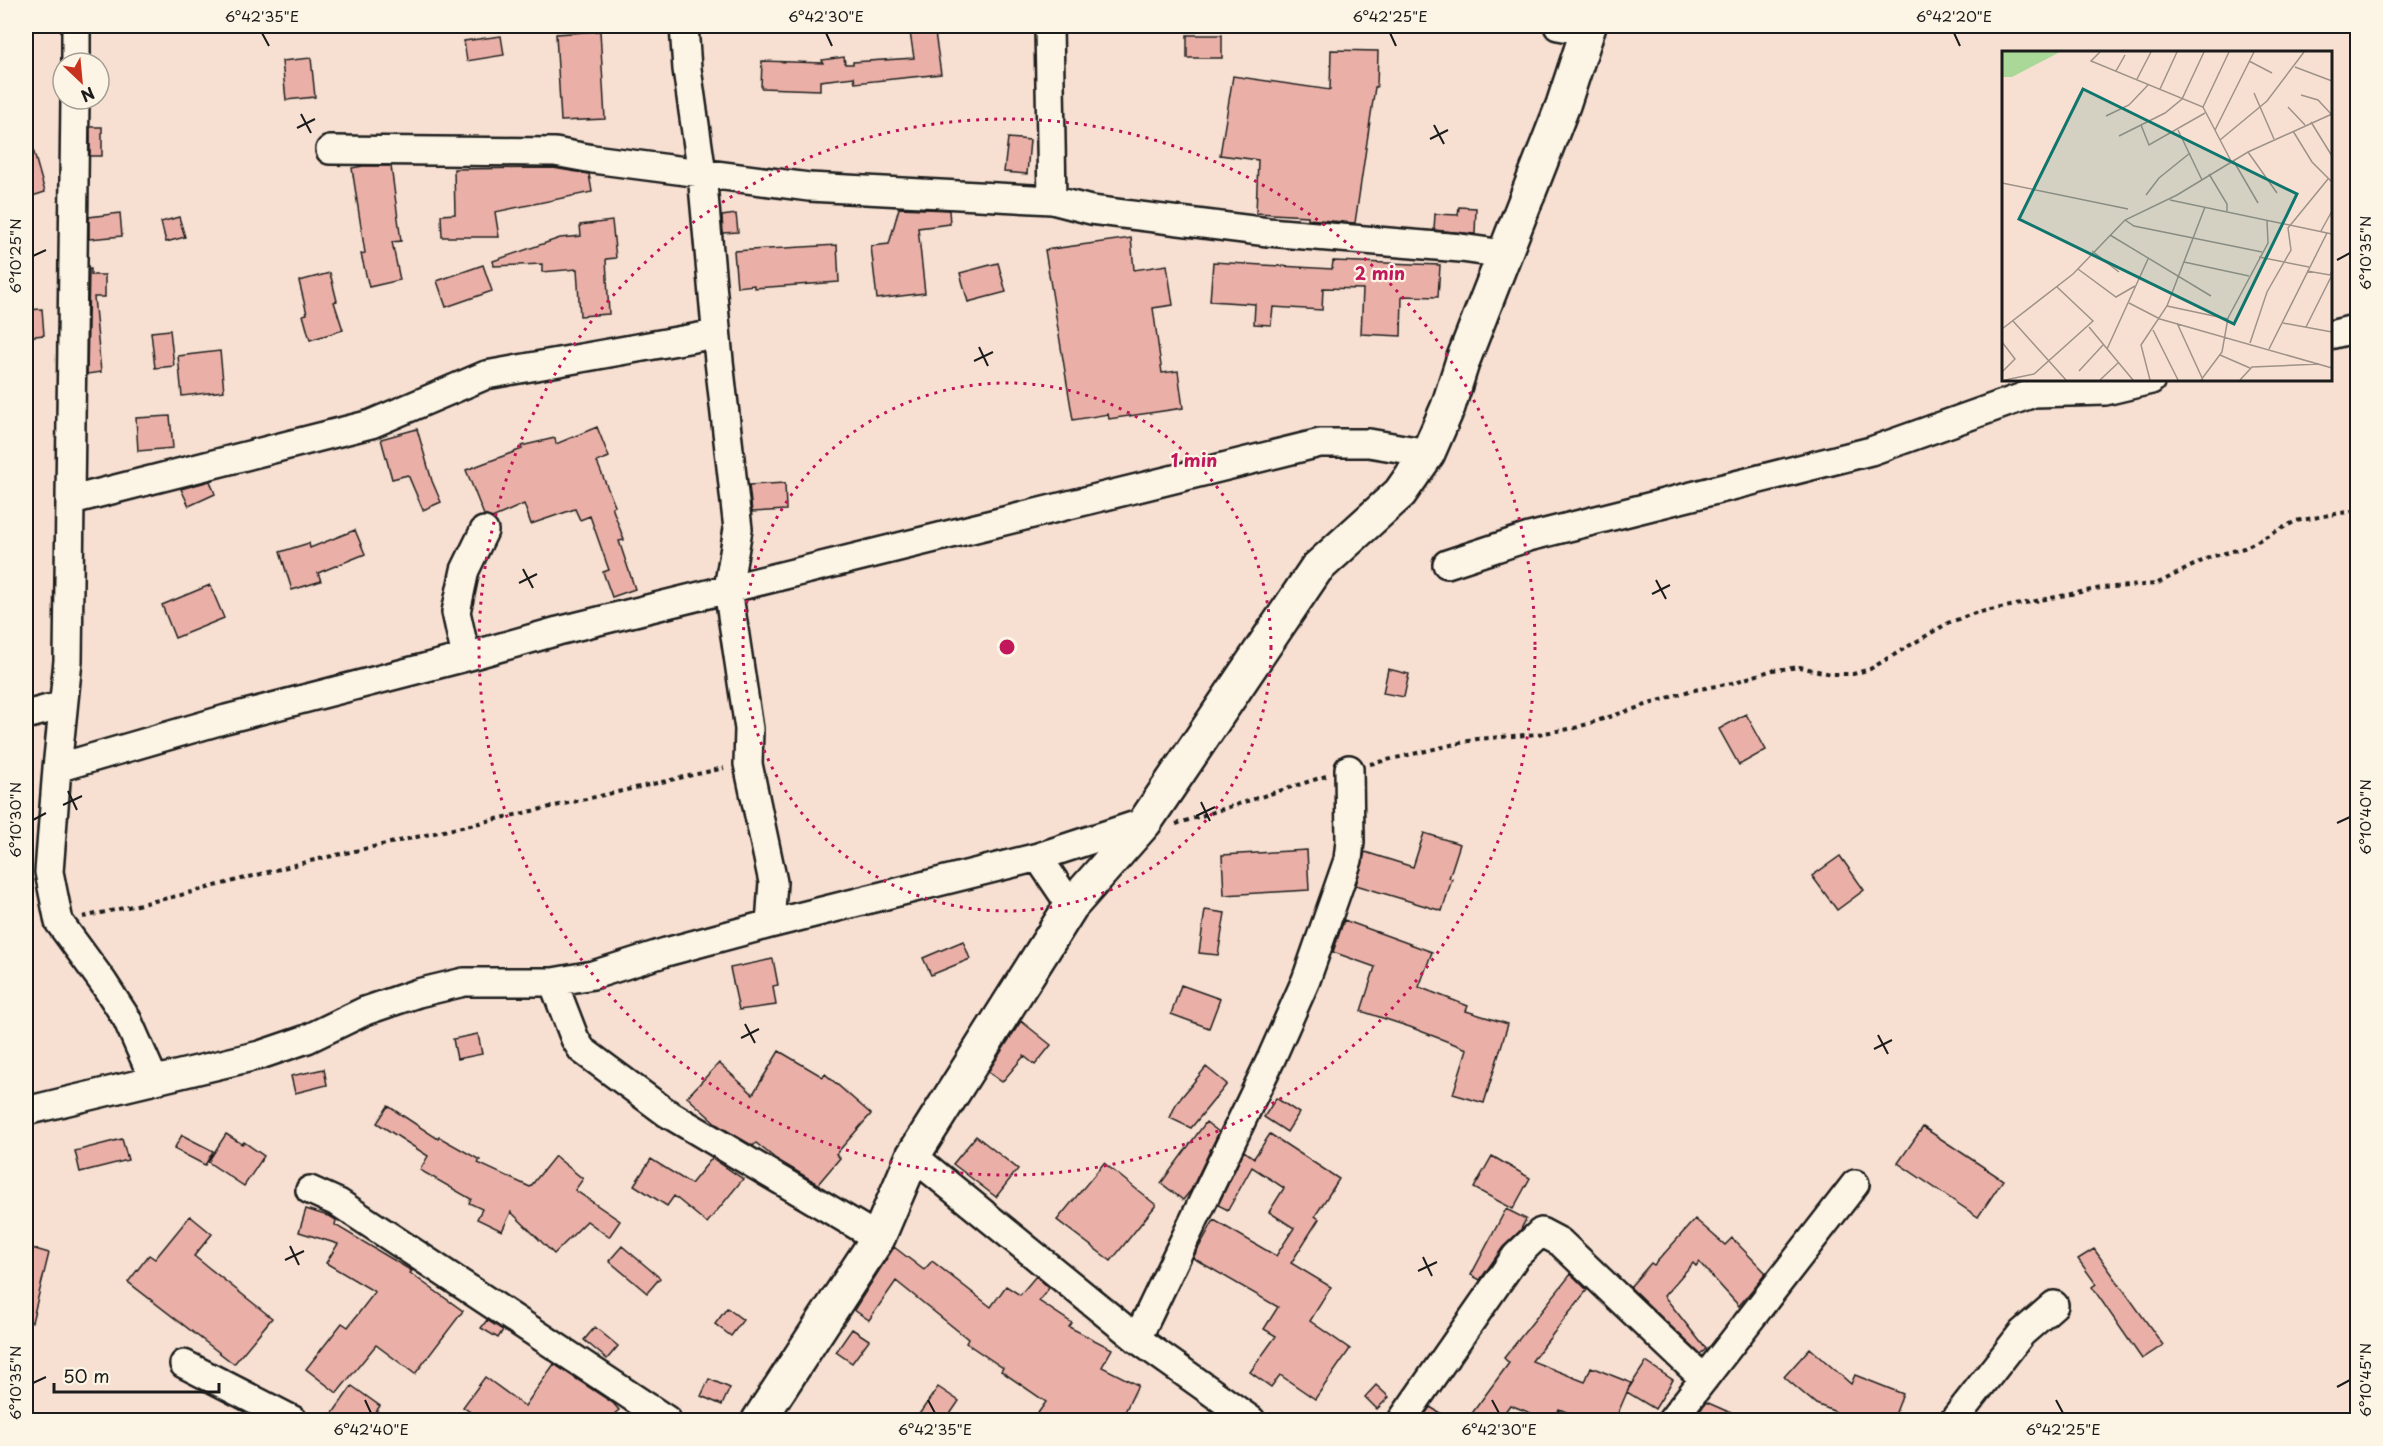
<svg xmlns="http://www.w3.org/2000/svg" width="2383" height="1446" font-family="'Playpen Sans',sans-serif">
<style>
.building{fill:#eab0a7;stroke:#1c1c1c;stroke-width:1.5}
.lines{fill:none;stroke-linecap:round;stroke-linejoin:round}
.minor-casing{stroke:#1c1c1c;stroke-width:32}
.tertiary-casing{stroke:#1c1c1c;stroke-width:38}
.path{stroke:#1c1c1c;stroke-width:4;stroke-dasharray:4.5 4.5;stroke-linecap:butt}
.minor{stroke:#fcf5e5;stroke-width:27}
.tertiary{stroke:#fcf5e5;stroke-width:33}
.ticks{fill:none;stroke:#1c1c1c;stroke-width:2}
.ring{fill:none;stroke:#c2185b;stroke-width:3;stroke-dasharray:3 6}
.inset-road{fill:none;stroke:#9f9289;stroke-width:1.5}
.view{fill:#0f766e;fill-opacity:0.15;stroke:#0f766e;stroke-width:3}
.inset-edge{fill:none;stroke:#1c1c1c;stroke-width:3}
.centre{fill:#c2185b;stroke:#fcf5e5;stroke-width:3}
.ring-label{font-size:18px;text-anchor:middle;font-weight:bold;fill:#c2185b;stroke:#fcf5e5;stroke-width:4.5;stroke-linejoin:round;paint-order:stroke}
.neatline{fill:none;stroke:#1c1c1c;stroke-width:2}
.ticks-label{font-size:15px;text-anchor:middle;fill:#1c1c1c}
</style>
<rect width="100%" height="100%" fill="#f7e0d2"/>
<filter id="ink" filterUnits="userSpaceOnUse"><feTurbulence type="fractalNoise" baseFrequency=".0167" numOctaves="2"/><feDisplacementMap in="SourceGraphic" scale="12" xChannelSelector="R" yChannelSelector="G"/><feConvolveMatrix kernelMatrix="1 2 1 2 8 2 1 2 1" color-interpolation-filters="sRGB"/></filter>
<g filter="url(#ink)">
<!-- building -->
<path class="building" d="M 909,26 L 934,26 L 941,74 L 855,83 L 854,77 L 820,81 L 820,90 L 761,88 L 762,61 L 823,63 L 822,60 L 844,57 L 845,64 L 853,64 L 853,62 L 914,58 Z
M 600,31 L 605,119 L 561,121 L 556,34 Z
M 1187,35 L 1222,35 L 1222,58 L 1187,58 Z
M 501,36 L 504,55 L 467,61 L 464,41 Z
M 1331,50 L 1378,51 L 1377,87 L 1375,87 L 1355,223 L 1308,219 L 1308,216 L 1256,213 L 1258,160 L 1220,155 L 1233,76 L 1330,90 Z
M 311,58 L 315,97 L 286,100 L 282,61 Z
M 90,127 L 102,127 L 102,156 L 90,156 Z
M 1008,138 L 1030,140 L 1027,174 L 1004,172 Z
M 26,142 L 31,142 L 45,192 L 26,198 Z
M 363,166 L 391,166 L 401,241 L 392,242 L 400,280 L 369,287 L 361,254 L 365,253 L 352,168 Z
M 553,168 L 589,174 L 592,192 L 495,212 L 499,237 L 442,237 L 441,215 L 455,214 L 454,169 Z
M 1459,207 L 1476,208 L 1475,234 L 1434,230 L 1435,214 L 1458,215 Z
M 899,208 L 949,210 L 950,224 L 918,228 L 925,293 L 877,299 L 871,246 L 889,244 Z
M 120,213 L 122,236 L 89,239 L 89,217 Z
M 736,214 L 738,232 L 723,233 L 722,216 Z
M 179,217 L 185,237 L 166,242 L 161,222 Z
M 612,221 L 616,258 L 606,259 L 609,314 L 580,316 L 577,269 L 542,272 L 542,264 L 494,266 L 493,261 L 560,238 L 581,236 L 580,225 Z
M 1131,238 L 1134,270 L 1167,265 L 1173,305 L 1153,308 L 1162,373 L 1178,371 L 1183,408 L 1109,419 L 1108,414 L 1073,420 L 1045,250 Z
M 837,245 L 839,282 L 754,288 L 754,285 L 737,287 L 734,251 Z
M 1333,261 L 1440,265 L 1438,297 L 1402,296 L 1401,336 L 1361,334 L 1363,289 L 1323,288 L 1322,310 L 1273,307 L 1271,325 L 1254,324 L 1255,304 L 1210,301 L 1213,262 L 1332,269 Z
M 998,263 L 1006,292 L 968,302 L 960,273 Z
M 483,265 L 492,291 L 446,307 L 437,281 Z
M 89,269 L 91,269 L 91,275 L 105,275 L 105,297 L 94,297 L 101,372 L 87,374 Z
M 330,273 L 337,301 L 334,302 L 343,330 L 310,340 L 303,315 L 307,314 L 299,281 Z
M 42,309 L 44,335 L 26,337 L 26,310 Z
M 170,330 L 174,366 L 155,368 L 151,332 Z
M 220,351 L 224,391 L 182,396 L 178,356 Z
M 170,416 L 173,448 L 138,451 L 136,418 Z
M 597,427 L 609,457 L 597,462 L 615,506 L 612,507 L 624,540 L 619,541 L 635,589 L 612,597 L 603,572 L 609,570 L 590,516 L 580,520 L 575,509 L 531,524 L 524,504 L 492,518 L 484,515 L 466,470 L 522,449 L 521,446 L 555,438 L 556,444 Z
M 417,429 L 432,481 L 441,502 L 423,510 L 408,475 L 392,479 L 381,439 Z
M 210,481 L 215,494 L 189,506 L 181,489 Z
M 785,483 L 786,510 L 752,512 L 749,485 Z
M 355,530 L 365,554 L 318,573 L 321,581 L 292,590 L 280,552 L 309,543 L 310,548 Z
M 210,585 L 224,618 L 175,638 L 162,605 Z
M 1388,669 L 1409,674 L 1404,697 L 1383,693 Z
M 1746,714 L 1766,750 L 1739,765 L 1719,729 Z
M 1424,833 L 1460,844 L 1449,878 L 1452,879 L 1442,911 L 1356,885 L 1365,852 L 1413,867 Z
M 1307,850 L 1309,890 L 1224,895 L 1222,855 Z
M 1840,856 L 1864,890 L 1837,910 L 1812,876 Z
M 1205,910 L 1225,913 L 1218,955 L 1199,953 Z
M 1344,920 L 1432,952 L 1419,987 L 1468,1006 L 1466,1011 L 1508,1024 L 1484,1103 L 1453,1094 L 1467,1049 L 1410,1027 L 1361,1011 L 1375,967 L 1333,952 Z
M 963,941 L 970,959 L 931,975 L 923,958 Z
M 773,959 L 778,985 L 773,986 L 776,1005 L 739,1010 L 730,968 Z
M 1181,985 L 1220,999 L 1209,1028 L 1171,1014 Z
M 1021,1021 L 1051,1045 L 1035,1065 L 1024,1056 L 1002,1082 L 988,1072 Z
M 478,1034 L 482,1054 L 457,1059 L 453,1039 Z
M 779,1051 L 823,1077 L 825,1074 L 871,1114 L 836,1154 L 840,1158 L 818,1184 L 776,1159 L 756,1143 L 753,1146 L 719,1126 L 687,1097 L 719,1063 L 753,1094 Z
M 1206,1067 L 1227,1084 L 1191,1128 L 1170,1118 L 1176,1104 Z
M 324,1069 L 327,1085 L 295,1093 L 291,1076 Z
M 1276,1098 L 1299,1113 L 1287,1132 L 1264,1117 Z
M 388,1106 L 438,1139 L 439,1137 L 480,1160 L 478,1163 L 530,1187 L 555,1156 L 583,1179 L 575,1190 L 620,1221 L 609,1237 L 587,1221 L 554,1254 L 511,1212 L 502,1231 L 477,1219 L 482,1209 L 469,1203 L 471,1199 L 420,1170 L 428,1156 L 377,1123 Z
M 1206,1122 L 1219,1132 L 1191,1190 L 1183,1200 L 1161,1183 Z
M 1923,1127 L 2003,1180 L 1978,1217 L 1898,1163 Z
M 226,1134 L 242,1144 L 244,1142 L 264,1156 L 244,1186 L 208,1162 Z
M 1270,1134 L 1339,1179 L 1315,1216 L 1319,1219 L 1291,1263 L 1331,1287 L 1310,1321 L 1350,1349 L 1315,1399 L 1280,1375 L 1271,1387 L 1250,1372 L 1276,1336 L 1264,1329 L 1278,1307 L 1193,1258 L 1214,1220 L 1276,1256 L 1294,1228 L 1269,1212 L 1284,1188 L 1252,1167 L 1228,1210 L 1218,1205 L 1244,1151 L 1254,1158 Z
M 182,1135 L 213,1151 L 205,1165 L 174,1149 Z
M 976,1136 L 1018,1169 L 996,1197 L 953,1164 Z
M 122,1139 L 128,1160 L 80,1172 L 75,1151 Z
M 1492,1156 L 1530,1178 L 1513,1209 L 1474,1188 Z
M 712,1158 L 743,1179 L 707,1223 L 674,1196 L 667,1206 L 634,1185 L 651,1159 L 691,1184 Z
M 1104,1163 L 1156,1205 L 1111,1261 L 1057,1220 Z
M 306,1209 L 331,1217 L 336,1220 L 335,1225 L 412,1271 L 410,1273 L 463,1311 L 415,1374 L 376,1345 L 337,1393 L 306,1369 L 342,1323 L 348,1327 L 375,1292 L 326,1263 L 338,1244 L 299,1232 Z
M 1506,1209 L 1526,1219 L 1520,1231 L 1503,1247 L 1480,1280 L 1471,1275 Z
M 190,1216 L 212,1234 L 194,1256 L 272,1318 L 234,1364 L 128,1282 L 149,1255 L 155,1259 Z
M 1695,1219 L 1725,1245 L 1732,1238 L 1766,1273 L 1739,1306 L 1699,1262 L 1696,1266 L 1693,1263 L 1664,1296 L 1706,1349 L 1700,1354 L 1630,1287 L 1651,1263 L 1654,1265 Z
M 622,1246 L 660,1278 L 647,1293 L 609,1261 Z
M 894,1247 L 924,1270 L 932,1261 L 991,1307 L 1006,1286 L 1020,1295 L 1036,1276 L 1049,1288 L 1039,1301 L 1072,1323 L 1069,1327 L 1112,1349 L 1102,1367 L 1138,1385 L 1121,1420 L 1033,1420 L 1046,1402 L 1001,1371 L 1003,1368 L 966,1343 L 968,1339 L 896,1281 L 869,1320 L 854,1310 Z
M 32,1248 L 49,1253 L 32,1322 L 26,1321 L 26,1275 Z
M 2094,1249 L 2163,1345 L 2142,1359 L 2092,1287 L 2096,1284 L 2078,1259 Z
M 1571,1274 L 1587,1290 L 1532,1361 L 1585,1382 L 1591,1367 L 1631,1383 L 1627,1391 L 1646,1362 L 1673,1380 L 1655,1409 L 1627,1392 L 1615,1420 L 1587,1420 L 1559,1409 L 1555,1420 L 1549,1420 L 1510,1405 L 1499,1420 L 1467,1420 L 1509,1363 L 1504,1358 Z
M 727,1308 L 743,1320 L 731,1336 L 715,1324 Z
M 487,1320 L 503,1330 L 498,1338 L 481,1328 Z
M 595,1327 L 618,1346 L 607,1359 L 584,1340 Z
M 852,1329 L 869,1340 L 852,1363 L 836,1352 Z
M 1810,1348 L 1851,1384 L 1855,1375 L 1903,1394 L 1893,1420 L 1856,1420 L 1816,1404 L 1784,1377 Z
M 554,1364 L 613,1403 L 619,1410 L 607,1420 L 482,1420 L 463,1407 L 485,1377 L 525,1406 Z
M 709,1379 L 730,1388 L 722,1405 L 701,1396 Z
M 1376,1385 L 1389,1397 L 1377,1409 L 1365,1397 Z
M 352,1386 L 380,1406 L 370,1420 L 328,1420 Z
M 938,1387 L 959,1401 L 946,1420 L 915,1420 Z
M 1706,1402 L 1747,1420 L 1694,1420 Z
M 1430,1407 L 1452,1420 L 1421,1420 Z"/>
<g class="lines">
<!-- minor casing -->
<g class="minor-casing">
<path id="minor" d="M 76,26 L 76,63
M 684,26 L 687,69 L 702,174 L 719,361 L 738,529 L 728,589 L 749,729 L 748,764 L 773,882 L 770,924
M 1049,26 L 1052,200
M 1558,26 L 1587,31
M 75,99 L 68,661 L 57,768 L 49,872 L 59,922 L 103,982 L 127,1019 L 154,1080
M 330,150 L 555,152 L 593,159 L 809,187 L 1052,200 L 1091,210 L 1268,232 L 1461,248 L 1504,254
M 2330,335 L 2358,328
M 72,500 L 371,424 L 486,375 L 716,334
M 1447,564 L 1529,537 L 1871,451 L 2034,393 L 2105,391 L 2151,380
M 466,657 L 456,612 L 465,570 L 484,531
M 26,715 L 63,705
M 57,768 L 226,719 L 466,657 L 558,631 L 1320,443 L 1369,443 L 1428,453
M 1038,857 L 1071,906
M 553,982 L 575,1039 L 582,1050 L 667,1113 L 878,1238
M 26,1111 L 260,1055 L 307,1039 L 365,1011 L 418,993 L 464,982 L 553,982 L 593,975 L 666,952 L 770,924 L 1038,857 L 1145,822
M 913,1156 L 1137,1339 L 1251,1420
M 310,1190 L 339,1203 L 667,1420
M 1137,1339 L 1271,1059 L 1306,980 L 1348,860 L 1350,841 L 1349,769
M 184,1364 L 293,1420
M 1402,1420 L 1516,1256 L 1541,1232 L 1560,1242 L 1704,1379
M 1672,1420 L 1855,1184
M 1954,1420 L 2022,1333 L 2054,1305"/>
</g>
<!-- tertiary casing -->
<g class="tertiary-casing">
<path id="tertiary" d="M 759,1420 L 878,1238 L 913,1156 L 1071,906 L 1145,822 L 1316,569 L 1400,493 L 1428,453 L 1448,407 L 1463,360 L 1563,105 L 1589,26"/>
</g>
<!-- path -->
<path class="path" d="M 1370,764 L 1477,739 L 1538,734 L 1575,728 L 1689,691 L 1732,683 L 1773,670 L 1800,667 L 1831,674 L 1853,674 L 1870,669 L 1948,623 L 1975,613 L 2101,588 L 2156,584 L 2210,557 L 2244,548 L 2296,521 L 2358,510
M 1176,824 L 1326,776
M 83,917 L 177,896 L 310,861 L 724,768"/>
<!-- minor -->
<use href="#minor" class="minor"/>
<!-- tertiary -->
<use href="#tertiary" class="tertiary"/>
</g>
</g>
<!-- ticks -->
<path class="ticks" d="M 262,33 L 269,46M 826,33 L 832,46M 1390,33 L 1396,46M 1954,33 L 1960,46M 301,114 L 311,133M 1434,125 L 1444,144M 297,128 L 315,119M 1430,139 L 1448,130M 33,256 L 46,250M 2337,260 L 2350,253M 979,347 L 988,366M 974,361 L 993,352M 523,569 L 533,588M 1656,580 L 1666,599M 519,583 L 537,574M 1652,594 L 1670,585M 68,791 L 77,810M 1201,802 L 1210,821M 63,805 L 82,796M 1196,816 L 1215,807M 33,820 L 46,813M 2337,823 L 2350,817M 745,1024 L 755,1043M 1878,1035 L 1888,1054M 741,1038 L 759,1029M 1874,1049 L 1892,1040M 290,1246 L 299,1265M 1423,1257 L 1432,1276M 285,1260 L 304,1251M 1418,1271 L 1437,1262M 33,1383 L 46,1377M 2337,1387 L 2350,1380M 365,1400 L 371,1413M 928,1400 L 935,1413M 1492,1400 L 1499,1413M 2056,1400 L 2063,1413"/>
<!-- distance rings -->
<g class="ring">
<circle cx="1007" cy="647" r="264"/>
<circle cx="1007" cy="647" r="528"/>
</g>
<!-- overview -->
<g transform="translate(2002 51)">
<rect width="330" height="330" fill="#f7e0d2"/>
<path d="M 0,1 L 58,1 L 10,26 L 0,26 Z" fill="#a9d898"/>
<path class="inset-road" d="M 98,1 L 89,10 L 201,56 L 229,110M 247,10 L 270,22M 293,16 L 330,30M 114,20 L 123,4M 135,28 L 149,1M 158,38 L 175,1M 252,42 L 272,88M 299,44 L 316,49 L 330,64M 201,56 L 227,1M 286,56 L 303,74M 104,65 L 127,54 L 146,34M 309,71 L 330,105M 139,74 L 147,94 L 203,62M 176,79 L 200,129M 213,79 L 252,1M 291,80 L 310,111 L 330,131M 117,85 L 163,62 L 180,48 L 202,1M 218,89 L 265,50 L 302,1M 246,101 L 275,142M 231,109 L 256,152M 207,123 L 225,153 L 225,160M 0,132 L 126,158M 144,144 L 157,127 L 188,102M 168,149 L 330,183M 123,169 L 132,175 L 260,201M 319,180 L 330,160M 108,184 L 209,245M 90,200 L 117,221M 257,206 L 307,216M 182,211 L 247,225M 76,218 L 114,246 L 133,235M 305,220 L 328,224 L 330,220M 127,252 L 158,268 L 330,317M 165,255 L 226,268M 11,270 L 64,329M 175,272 L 201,329M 281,272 L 330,281M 87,276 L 131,329M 304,276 L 330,224M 0,278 L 71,223 L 123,169 L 175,144 L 246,101 L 330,63M 151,279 L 176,329M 0,291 L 13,308 L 0,321M 248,292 L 265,241 L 289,199 L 286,177 L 326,128M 105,298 L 146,208M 267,298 L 325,182M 218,304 L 248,317M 77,320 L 101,294M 3,329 L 32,323 L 91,270 L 55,236M 98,329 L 116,312M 148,329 L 139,294 L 165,255 L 203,156M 199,329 L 220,301 L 226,267 L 266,192 L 265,169M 238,329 L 250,316 L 317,313"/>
<path class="view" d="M 81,38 L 295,143 L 232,273 L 17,168 Z"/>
<rect width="330" height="330" class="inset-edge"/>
</g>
<circle cx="1007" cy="647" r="9" class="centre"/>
<g class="ring-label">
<text x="1380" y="280">2 min</text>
<text x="1194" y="467">1 min</text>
</g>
<!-- margin -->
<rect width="2383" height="1446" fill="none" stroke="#fcf5e5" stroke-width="66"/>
<!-- north arrow -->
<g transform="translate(81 81) rotate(154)"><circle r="28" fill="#fcf5e5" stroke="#a29e95" stroke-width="1.5"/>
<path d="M0-4.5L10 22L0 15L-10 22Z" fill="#c8321e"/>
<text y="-9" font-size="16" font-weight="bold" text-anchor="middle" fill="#1c1c1c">N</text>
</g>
<!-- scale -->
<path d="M54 1383v9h165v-9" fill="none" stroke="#1c1c1c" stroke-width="3"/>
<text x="63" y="1383" font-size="18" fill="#1c1c1c" stroke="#fcf5e5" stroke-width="4.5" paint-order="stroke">50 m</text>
<rect x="33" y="33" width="2317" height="1380" class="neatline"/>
<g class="ticks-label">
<text x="262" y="22">6°42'35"E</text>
<text x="826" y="22">6°42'30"E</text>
<text x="1390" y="22">6°42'25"E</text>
<text x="1954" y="22">6°42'20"E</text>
<text transform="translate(2366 253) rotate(-90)" y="5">6°10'35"N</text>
<text transform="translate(16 256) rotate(-90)" y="5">6°10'25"N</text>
<text transform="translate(2366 817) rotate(-90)" y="5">6°10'40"N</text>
<text transform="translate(16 820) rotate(-90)" y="5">6°10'30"N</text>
<text transform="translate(2366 1380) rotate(-90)" y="5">6°10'45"N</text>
<text transform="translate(16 1383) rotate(-90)" y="5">6°10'35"N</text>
<text x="371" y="1435">6°42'40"E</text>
<text x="935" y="1435">6°42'35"E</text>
<text x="1499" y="1435">6°42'30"E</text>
<text x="2063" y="1435">6°42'25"E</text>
</g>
</svg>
